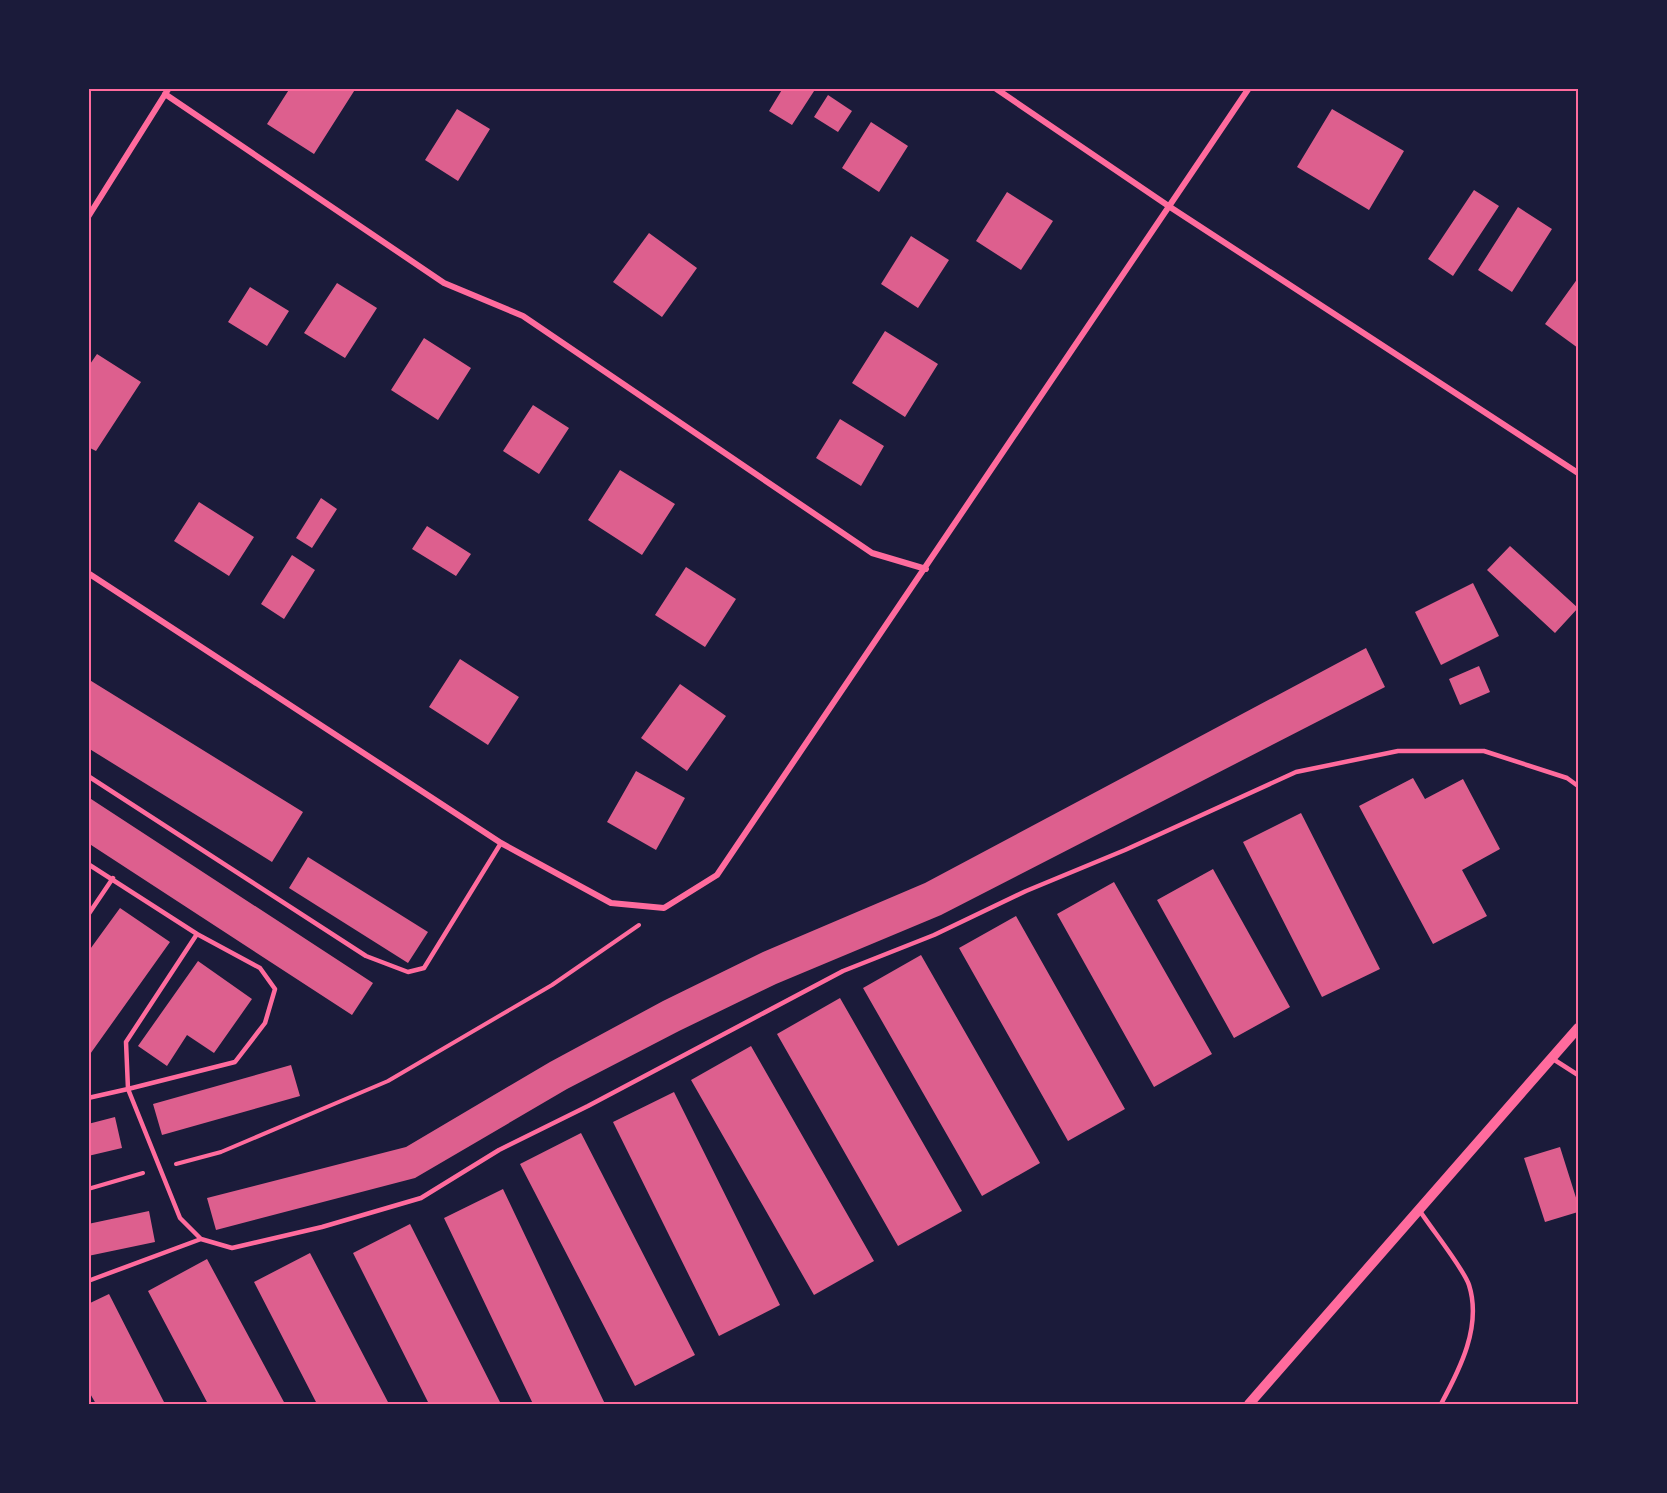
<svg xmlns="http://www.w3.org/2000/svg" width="1667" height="1493" font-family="'Times New Roman',serif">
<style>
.building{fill:#dd5f8e}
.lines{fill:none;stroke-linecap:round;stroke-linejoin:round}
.path{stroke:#ff6b9d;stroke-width:4}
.service{stroke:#ff6b9d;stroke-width:4.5}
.minor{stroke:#ff6b9d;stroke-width:6}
.tertiary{stroke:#ff6b9d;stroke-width:10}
.neatline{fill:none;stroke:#ff6b9d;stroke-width:2}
</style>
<rect width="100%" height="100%" fill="#1b1b3a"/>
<!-- building -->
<path class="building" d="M 290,88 L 356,88 L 314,154 L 267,124 Z
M 783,88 L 816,88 L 792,125 L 769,111 Z
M 828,95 L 852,111 L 838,132 L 814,117 Z
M 457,109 L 490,129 L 458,181 L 425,160 Z
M 1332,109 L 1404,151 L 1369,210 L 1297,167 Z
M 871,122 L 908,146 L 879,192 L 842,168 Z
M 1474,190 L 1499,206 L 1453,276 L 1428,259 Z
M 1007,192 L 1053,221 L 1021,270 L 976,241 Z
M 1518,207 L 1552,229 L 1512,292 L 1478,270 Z
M 649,233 L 697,268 L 662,317 L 613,282 Z
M 911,236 L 949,260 L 918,308 L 881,284 Z
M 1578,278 L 1578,348 L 1545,324 Z
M 337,283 L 377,308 L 345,358 L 304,333 Z
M 250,287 L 289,311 L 267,346 L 228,322 Z
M 885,331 L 938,364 L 905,417 L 852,383 Z
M 424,338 L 471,368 L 438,420 L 391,390 Z
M 97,354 L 141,382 L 96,451 L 88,447 L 88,367 Z
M 533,405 L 569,428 L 539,474 L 503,451 Z
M 840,419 L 884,446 L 861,486 L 816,458 Z
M 620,470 L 675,504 L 642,555 L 588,520 Z
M 321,498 L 337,509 L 312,548 L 296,538 Z
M 199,502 L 254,537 L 229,576 L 174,541 Z
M 427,526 L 471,554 L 456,576 L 412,549 Z
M 1510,546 L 1578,608 L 1555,633 L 1487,570 Z
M 292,555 L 315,570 L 284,619 L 261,604 Z
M 686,567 L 736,599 L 705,647 L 655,615 Z
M 1473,583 L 1499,636 L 1441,665 L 1415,612 Z
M 1366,648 L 1385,687 L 941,915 L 776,984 L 679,1031 L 567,1089 L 415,1178 L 216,1230 L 207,1198 L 406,1147 L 550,1062 L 663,1001 L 763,952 L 925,883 Z
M 460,659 L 519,697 L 488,745 L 429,707 Z
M 1479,666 L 1490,692 L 1460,705 L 1449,679 Z
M 88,679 L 303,812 L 272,862 L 88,748 Z
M 680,684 L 726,716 L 687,771 L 641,738 Z
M 636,771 L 685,798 L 656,850 L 607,822 Z
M 1413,778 L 1425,799 L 1463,779 L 1500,849 L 1462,870 L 1487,916 L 1433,944 L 1359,806 Z
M 88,797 L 373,983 L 352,1015 L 88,843 Z
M 1301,813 L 1380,969 L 1322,997 L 1243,842 Z
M 308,857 L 428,932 L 408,963 L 289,888 Z
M 1213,869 L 1290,1007 L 1234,1038 L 1157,900 Z
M 1114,882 L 1212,1054 L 1154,1087 L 1057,914 Z
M 120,908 L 170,942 L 88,1057 L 88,952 Z
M 1016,916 L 1125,1109 L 1068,1141 L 959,948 Z
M 921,955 L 1040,1163 L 982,1196 L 863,988 Z
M 198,961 L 252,999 L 214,1053 L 187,1035 L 167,1066 L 138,1046 Z
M 840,998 L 962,1211 L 898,1246 L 777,1034 Z
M 751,1046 L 874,1261 L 814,1295 L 691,1080 Z
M 291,1065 L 300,1096 L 162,1135 L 153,1104 Z
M 674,1092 L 780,1305 L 719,1336 L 613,1122 Z
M 115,1117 L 122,1148 L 88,1156 L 88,1124 Z
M 581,1133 L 695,1355 L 635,1386 L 520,1164 Z
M 1560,1147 L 1578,1204 L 1578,1212 L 1545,1222 L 1524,1158 Z
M 503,1189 L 605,1404 L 533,1404 L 444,1218 Z
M 149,1211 L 155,1242 L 88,1256 L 88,1224 Z
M 410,1224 L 501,1404 L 429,1404 L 353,1253 Z
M 310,1253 L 389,1404 L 317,1404 L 254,1282 Z
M 207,1259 L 285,1404 L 208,1404 L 148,1291 Z
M 109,1294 L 165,1404 L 96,1404 L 88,1390 L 88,1304 Z"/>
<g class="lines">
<!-- path -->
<path class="path" d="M 176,1164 L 221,1152 L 388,1081 L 552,985 L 639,925
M 88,1189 L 143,1173"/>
<!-- service -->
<path class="service" d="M 88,776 L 366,956 L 408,972 L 424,968 L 501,843
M 88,864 L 197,934 L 260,968 L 275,989 L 265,1023 L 235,1062 L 128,1089 L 126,1042 L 197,934
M 88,915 L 113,878
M 1553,1059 L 1578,1075
M 88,1098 L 128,1089 L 180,1218 L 201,1239 L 232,1248 L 322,1227 L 421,1198 L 499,1150 L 588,1106 L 843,971 L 934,935 L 1026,891 L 1125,850 L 1296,772 L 1398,751 L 1484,751 L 1567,778 L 1578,786
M 1420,1211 C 1430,1227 1464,1269 1469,1285 C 1482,1326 1460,1369 1441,1404
M 88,1281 L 201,1239"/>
<!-- minor -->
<path class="minor" d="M 995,88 L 1170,207 L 1578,473
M 165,94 L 444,283 L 523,316 L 872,553 L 926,569
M 88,217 L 169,88
M 88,573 L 501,843 L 611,903 L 664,908 L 717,875 L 1249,88"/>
<!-- tertiary -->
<path class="tertiary" d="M 1249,1404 L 1578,1028"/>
</g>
<!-- border -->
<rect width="1667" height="1493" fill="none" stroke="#1b1b3a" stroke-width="180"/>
<rect x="90" y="90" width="1487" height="1313" class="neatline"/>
</svg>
